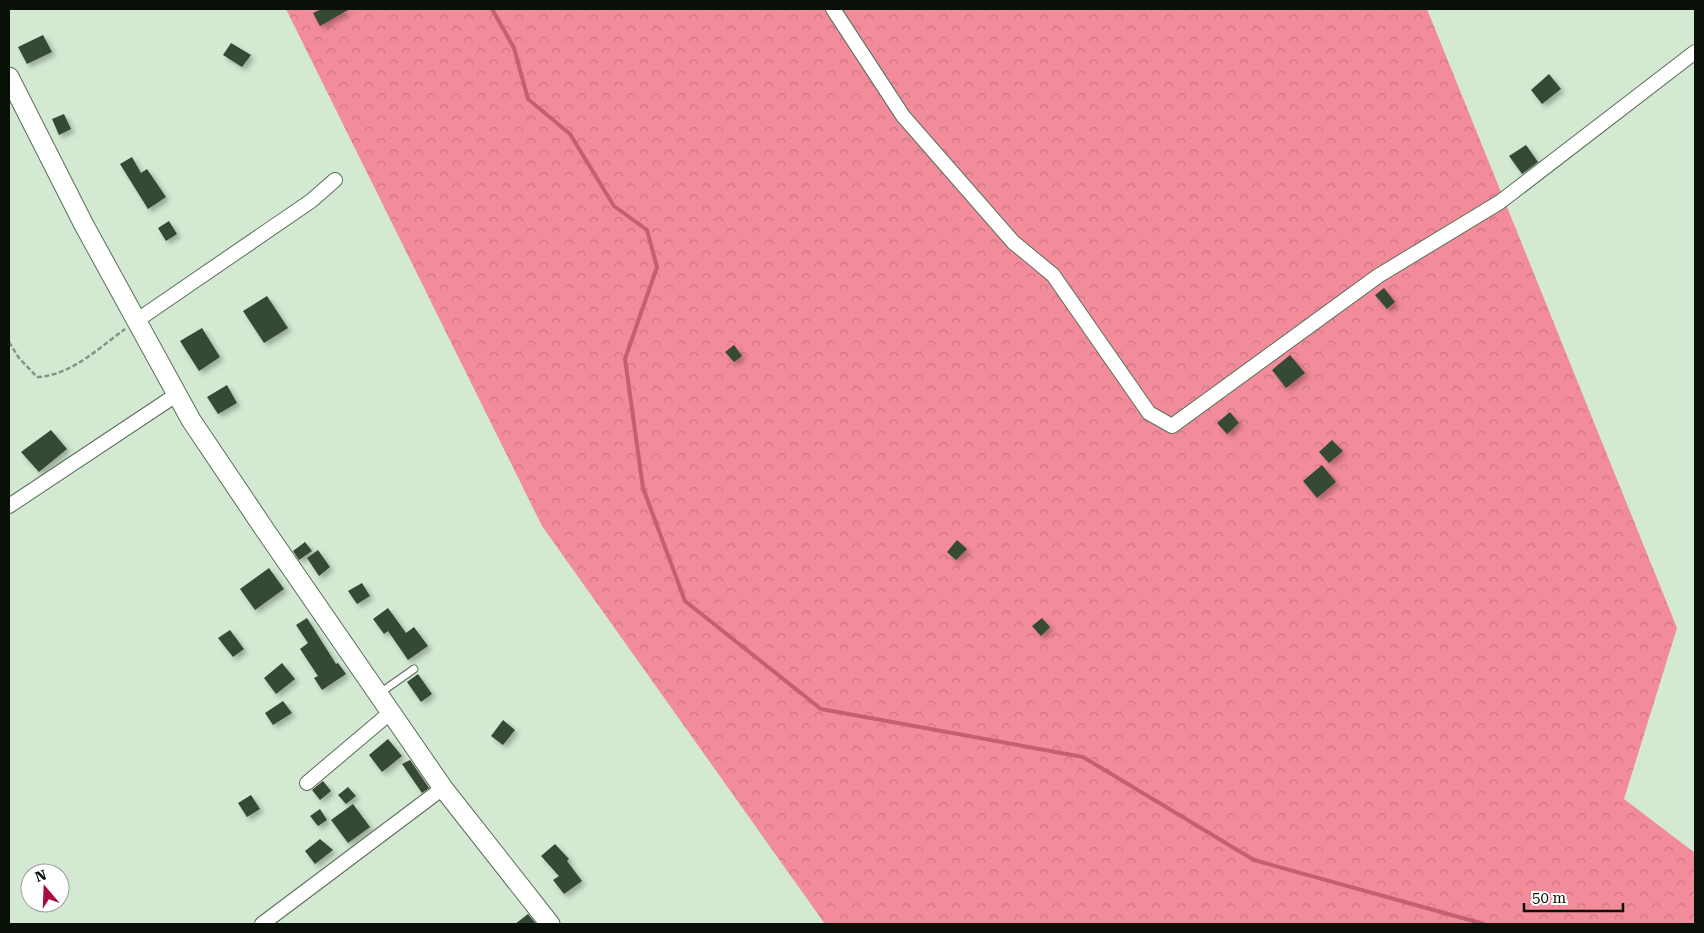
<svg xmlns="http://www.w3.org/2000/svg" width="1704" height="933" font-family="'Roboto Serif',serif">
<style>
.forest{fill:url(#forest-crowns)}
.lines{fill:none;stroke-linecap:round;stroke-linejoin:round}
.stream{stroke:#c36171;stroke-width:4}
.building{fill:#364936;filter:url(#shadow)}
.lane-casing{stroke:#5a6e5a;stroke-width:9}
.street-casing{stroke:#5a6e5a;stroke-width:16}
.secondary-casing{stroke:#5a6e5a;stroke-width:21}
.path{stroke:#849584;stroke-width:2.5;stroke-dasharray:5 2.5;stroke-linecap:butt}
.lane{stroke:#fff;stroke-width:7}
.street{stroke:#fff;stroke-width:14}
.secondary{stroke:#fff;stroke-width:19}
</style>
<defs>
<pattern id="forest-crowns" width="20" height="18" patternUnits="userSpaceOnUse" patternTransform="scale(1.25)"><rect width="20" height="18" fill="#f28b9a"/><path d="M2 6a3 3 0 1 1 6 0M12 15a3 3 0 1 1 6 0" fill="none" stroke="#ce7783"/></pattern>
<filter id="shadow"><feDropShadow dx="3.5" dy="3.5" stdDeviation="2.5" flood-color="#0004"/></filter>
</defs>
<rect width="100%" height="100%" fill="#d3e9d2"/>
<!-- forest -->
<path class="forest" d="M 286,9 L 1427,9 L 1677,628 L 1624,799 L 1695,853 L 1695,924 L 825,924 L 542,526 Z"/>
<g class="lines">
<!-- stream -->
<path class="stream" d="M 492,9 L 514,48 L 528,99 L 570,134 L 614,206 L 647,230 L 657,267 L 625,359 L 643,488 L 685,601 L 821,709 L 1083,757 L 1254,860 L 1484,924"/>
</g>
<!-- building -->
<path class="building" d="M 322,9 L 350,9 L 320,26 L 313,13 Z
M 43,35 L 52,52 L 27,64 L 18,47 Z
M 231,43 L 251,55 L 242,67 L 223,55 Z
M 1549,74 L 1561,89 L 1542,104 L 1531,90 Z
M 64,114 L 71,129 L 59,135 L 52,119 Z
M 1526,145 L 1538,162 L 1522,174 L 1509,156 Z
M 132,157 L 141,173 L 147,169 L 166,197 L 148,209 L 120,164 Z
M 169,221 L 177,234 L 166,241 L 158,228 Z
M 1384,288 L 1395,302 L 1387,309 L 1375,295 Z
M 267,296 L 288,328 L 264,343 L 243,311 Z
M 202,328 L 220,357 L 199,371 L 180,341 Z
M 734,345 L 742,356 L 734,362 L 725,352 Z
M 1290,355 L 1305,373 L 1286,388 L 1272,370 Z
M 227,385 L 237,403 L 218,414 L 207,397 Z
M 1230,412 L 1239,423 L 1227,434 L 1217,423 Z
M 51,430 L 67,449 L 39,472 L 21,452 Z
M 1332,440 L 1343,451 L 1329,463 L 1319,452 Z
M 1322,465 L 1336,482 L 1317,498 L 1303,481 Z
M 957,540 L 967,549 L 956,560 L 947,552 Z
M 305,542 L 312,551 L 299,560 L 293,551 Z
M 318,550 L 330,567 L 319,576 L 307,558 Z
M 269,568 L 284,589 L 255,610 L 240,589 Z
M 362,583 L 370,596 L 357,604 L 348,591 Z
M 388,608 L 406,633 L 414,627 L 428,646 L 408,660 L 388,631 L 384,634 L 373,619 Z
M 307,618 L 336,664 L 338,663 L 346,674 L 322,690 L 314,678 L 318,676 L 300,649 L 308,643 L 296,625 Z
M 1042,618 L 1050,627 L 1041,636 L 1032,626 Z
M 230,630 L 244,649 L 233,657 L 218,638 Z
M 282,663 L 295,679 L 276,694 L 264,678 Z
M 418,674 L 432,694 L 421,702 L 407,682 Z
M 283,701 L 292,713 L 273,725 L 265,713 Z
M 503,720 L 515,730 L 503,745 L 491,736 Z
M 388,739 L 402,756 L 382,772 L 369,755 Z
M 410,760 L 429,788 L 422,793 L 402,764 Z
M 323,781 L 331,791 L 320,800 L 312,790 Z
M 348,787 L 356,796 L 346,804 L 338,795 Z
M 251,795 L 260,809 L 247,817 L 238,803 Z
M 353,804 L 370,827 L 348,843 L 331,820 Z
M 320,809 L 327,820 L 318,826 L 310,816 Z
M 320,839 L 333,850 L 315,864 L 305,851 Z
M 555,844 L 569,859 L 567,861 L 582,881 L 564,894 L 553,880 L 559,876 L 541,856 Z
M 528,914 L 536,924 L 515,924 Z"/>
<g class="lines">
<!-- lane casing -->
<g class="lane-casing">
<path id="lane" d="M 380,693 L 414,669"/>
</g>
<!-- street casing -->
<g class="street-casing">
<path id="street" d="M 833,9 L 903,116 L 1013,242 L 1053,275 L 1149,413 L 1172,426 L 1378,276 L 1500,202 L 1695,52
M 136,321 L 311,201 L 335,180
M 9,506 L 176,395
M 307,783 L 391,712
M 262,924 L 443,788"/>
</g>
<!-- secondary casing -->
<g class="secondary-casing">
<path id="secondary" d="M 9,77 L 84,225 L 191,420 L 267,533 L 443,788 L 550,924"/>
</g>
<!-- path -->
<path class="path" d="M 9,342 L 19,358 L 37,377 C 70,376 99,348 125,329"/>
<!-- lane -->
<use href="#lane" class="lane"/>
<!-- street -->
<use href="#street" class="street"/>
<!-- secondary -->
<use href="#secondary" class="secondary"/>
</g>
<!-- border -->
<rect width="1704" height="933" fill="none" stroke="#081008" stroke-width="20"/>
<!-- north arrow -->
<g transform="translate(45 888) rotate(341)"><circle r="24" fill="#ffffff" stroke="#9c9f9c"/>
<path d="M0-4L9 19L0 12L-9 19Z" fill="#a60e40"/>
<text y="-8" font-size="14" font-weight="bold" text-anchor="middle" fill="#081008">N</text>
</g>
<!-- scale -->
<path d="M1524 903v8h99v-8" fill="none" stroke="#081008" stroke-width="2.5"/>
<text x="1532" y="903" font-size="15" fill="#081008" stroke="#ffffff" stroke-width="4" paint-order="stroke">50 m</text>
</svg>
